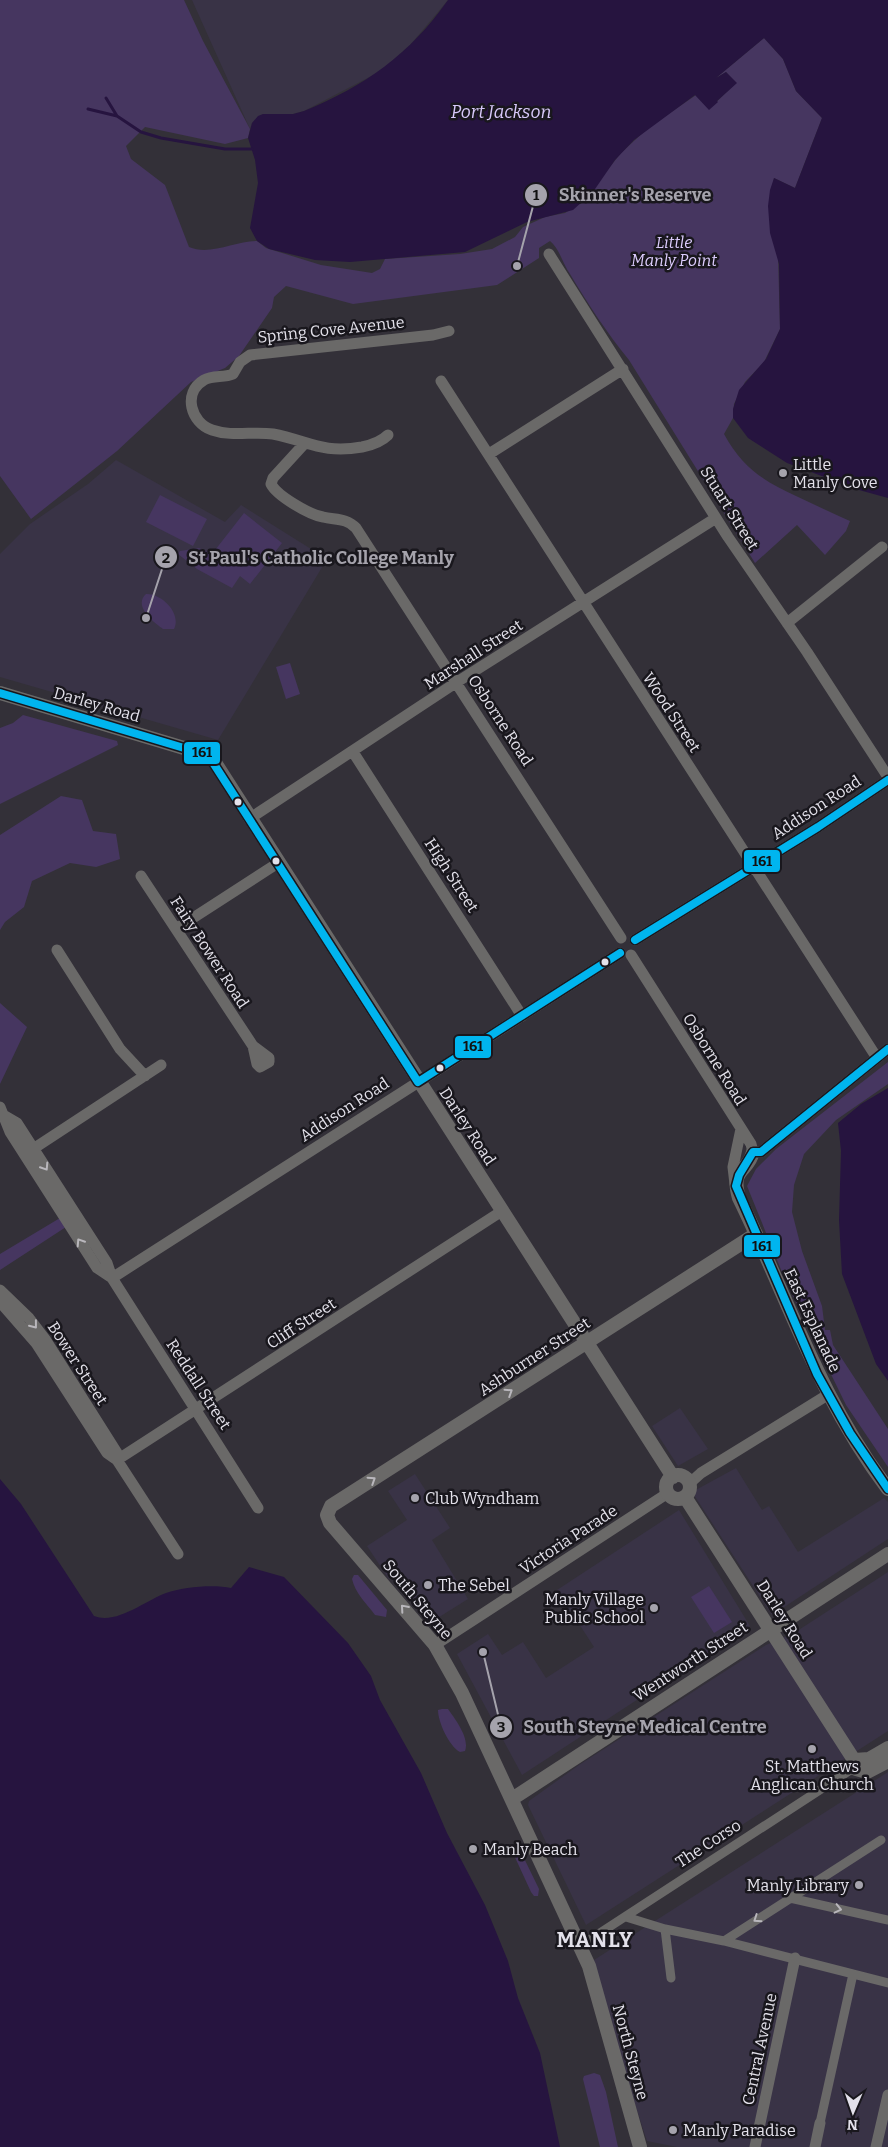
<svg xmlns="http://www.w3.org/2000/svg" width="888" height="2147" font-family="Bitter,serif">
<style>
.built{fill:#393346}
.green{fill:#463660}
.water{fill:#26143f}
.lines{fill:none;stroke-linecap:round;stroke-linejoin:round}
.stream{stroke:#26143f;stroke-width:3}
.pedestrian{stroke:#6a6968;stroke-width:9}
.minor{stroke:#6a6968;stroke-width:11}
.tertiary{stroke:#6a6968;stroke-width:14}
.bus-1-casing{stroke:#19171d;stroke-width:11}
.bus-1{stroke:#00b5ef;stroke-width:8}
.oneway{stroke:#b9b7bc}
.poi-dot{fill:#a5a3ac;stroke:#19171d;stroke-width:2}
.bus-dot{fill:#e3e1ea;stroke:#19171d;stroke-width:2}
.labels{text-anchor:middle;stroke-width:5;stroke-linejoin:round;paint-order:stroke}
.park-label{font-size:16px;font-style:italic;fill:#ddcdfe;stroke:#19171d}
.street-label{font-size:16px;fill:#e3e1ea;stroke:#19171d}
.poi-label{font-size:16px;fill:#e3e1ea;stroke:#19171d;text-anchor:start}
.water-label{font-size:18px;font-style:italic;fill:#d8c9fa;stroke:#19171d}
.district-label{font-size:21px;font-weight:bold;letter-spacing:1px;fill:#e3e1ea;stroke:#19171d}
.leader{fill:none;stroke:#a5a3ac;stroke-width:2}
.callout-dot{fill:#a5a3ac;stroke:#19171d;stroke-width:2}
.mark-label{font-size:15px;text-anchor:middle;font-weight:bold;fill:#111}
.callout-label{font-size:18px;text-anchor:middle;font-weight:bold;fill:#a5a3ac;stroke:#19171d;stroke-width:5;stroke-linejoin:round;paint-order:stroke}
.line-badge{stroke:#19171d;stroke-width:2}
.pale-badge-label{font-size:14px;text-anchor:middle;font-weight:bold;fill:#111}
</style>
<rect width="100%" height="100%" fill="#333038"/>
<!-- built -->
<path class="built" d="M 192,0 L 448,0 L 411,44 L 381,71 L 304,111 L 293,114 L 263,114 L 252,123 L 250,129 Z
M 116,460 L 225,522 L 241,505 L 327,559 L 218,740 L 0,677 L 0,554 L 30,524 L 88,484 Z
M 680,1408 L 708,1449 L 678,1466 L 652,1426 Z
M 736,1468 L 762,1510 L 769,1506 L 798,1552 L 884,1498 L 888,1502 L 888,1539 L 772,1615 L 692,1492 Z
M 415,1474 L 450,1528 L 432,1540 L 468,1599 L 428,1624 L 395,1576 L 389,1579 L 367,1546 L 407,1520 L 388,1491 Z
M 679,1510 L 750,1626 L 522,1775 L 457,1654 L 488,1634 L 502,1655 L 523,1642 L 546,1678 L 594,1647 L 557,1590 Z
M 888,1572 L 888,1731 L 586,1925 L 528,1805 L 529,1801 L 579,1765 L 766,1645 L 794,1633 Z
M 888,1772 L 888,2147 L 677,2147 L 647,2141 L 628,2083 L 594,1960 Z"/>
<!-- green -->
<path class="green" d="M 0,0 L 184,0 L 203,41 L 250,129 L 248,138 L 225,144 L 145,127 L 126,146 L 131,159 L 165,185 L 189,247 C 210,256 235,241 257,241 L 266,248 L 321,265 L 372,273 L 380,269 L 385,259 L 460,254 L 492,249 L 515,237 L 523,227 L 545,217 L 565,213 L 581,203 L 621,153 L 648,128 L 696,95 L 709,109 L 736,83 L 726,72 L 716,78 L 764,38 L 783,59 L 796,91 L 822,118 L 795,188 L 774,178 L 769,217 L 778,255 L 780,329 L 764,362 L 745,382 L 734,404 L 733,418 L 724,434 C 742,467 763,481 796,496 C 814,504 831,513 850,521 L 846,531 L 825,555 L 797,525 L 755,563 L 629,360 C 607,333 588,304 570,274 C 563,264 559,248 550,241 L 539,248 L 539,258 L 497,285 L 353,304 L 286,286 L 274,297 L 272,308 L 239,356 L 225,368 L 191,382 L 117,451 L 31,519 L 0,476 Z
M 160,495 L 207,519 L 193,546 L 146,522 Z
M 244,513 L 282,543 L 250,584 L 240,576 L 232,588 L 197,569 L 178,554 L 180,551 L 199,548 L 212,554 Z
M 146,594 C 161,593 182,613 174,629 L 163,629 C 153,622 133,606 146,594 Z
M 290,663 L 300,694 L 286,699 L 276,667 Z
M 23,715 L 117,741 L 118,745 L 0,804 L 0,728 L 13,723 Z
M 61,796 L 82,800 L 93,831 L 116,834 L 120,859 L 96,867 L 70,863 L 32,881 L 24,907 L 5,922 L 0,930 L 0,835 Z
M 0,1003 L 27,1027 L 0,1084 Z
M 888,1062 L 888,1084 L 836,1120 L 804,1154 L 794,1185 L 792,1212 L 802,1251 L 822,1306 L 825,1330 L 830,1330 L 833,1345 L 888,1429 L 888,1467 L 846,1405 L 786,1282 L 747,1186 L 756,1169 L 776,1149 Z
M 60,1218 L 66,1227 L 0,1270 L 0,1254 Z
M 354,1575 L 358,1575 L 387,1610 L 386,1617 L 375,1615 C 367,1604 355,1593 352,1579 Z
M 709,1586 L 732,1622 L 714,1633 L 691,1597 Z
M 442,1709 L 448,1709 C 455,1719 470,1738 465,1751 L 460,1752 C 449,1746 438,1722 438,1710 Z
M 515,1846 L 519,1848 L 539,1889 L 538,1896 L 534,1896 L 531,1892 L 513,1853 L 513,1848 Z
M 594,2073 L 600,2075 L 606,2092 L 618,2147 L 600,2147 L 583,2079 L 584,2076 Z"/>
<!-- water -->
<path class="water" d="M 448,0 L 888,0 L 888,498 L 859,490 L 787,463 L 748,438 L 733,418 L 733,409 L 739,390 L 766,359 L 780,329 L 779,264 L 770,233 L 768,206 L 770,190 L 774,178 L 795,188 L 822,118 L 796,91 L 783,59 L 764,38 L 716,78 L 726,72 L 737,83 L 717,101 L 718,102 L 709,110 L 695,95 L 634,140 L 615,160 L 593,192 L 573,210 L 527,222 L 465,252 L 350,262 L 315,260 L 269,249 L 257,241 L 250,228 L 258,183 L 255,160 L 248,138 L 252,123 L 258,116 L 263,114 L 293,114 L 304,111 C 365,86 410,54 448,0 Z
M 888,1088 L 888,1381 L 876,1364 L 842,1274 L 839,1220 L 841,1151 L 838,1123 L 861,1104 Z
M 0,1479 L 21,1504 L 94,1616 C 117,1625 146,1600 166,1593 C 183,1587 214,1584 231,1588 L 249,1567 L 284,1577 L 348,1643 L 371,1676 L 380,1700 L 421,1773 L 447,1833 L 485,1905 L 508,1961 L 518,1998 L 540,2053 L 560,2147 L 0,2147 Z"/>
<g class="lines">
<!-- stream -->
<path class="stream" d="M 106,98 L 117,116
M 88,109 L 117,116 L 141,132 L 161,138 L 225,149 L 252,149"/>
<!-- pedestrian -->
<path class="pedestrian" d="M 790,1898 L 888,1920
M 626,1917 L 665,1929 L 724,1941 L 888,1983
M 665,1929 L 671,1978
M 724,1941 L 881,1840
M 580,1946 L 855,1767
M 820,2123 L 853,1974"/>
<!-- minor -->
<path class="minor" d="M 549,254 L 728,537 L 807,652 L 888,777
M 441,381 L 877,1058
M 388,435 C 381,442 372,445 362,447 C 322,454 309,441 273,434 C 253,431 232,437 212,430 C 191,423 182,393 204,380 C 213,375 224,378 233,374 L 240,362 L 250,355 L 433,335 L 449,331
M 305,443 L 273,478 L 271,484 C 277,496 310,515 323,517 C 335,520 347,518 356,528 L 621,938
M 489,454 L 623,369
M 787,623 L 882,547
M 353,752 L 522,1016
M 249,819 L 457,682 L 716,518
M 141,876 L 253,1046 L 269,1058 L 269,1062 L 260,1067 L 257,1064 L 253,1046
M 176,929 L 278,863
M 635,940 L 818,827 L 888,780
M 57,950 L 120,1049 L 145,1076
M 631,955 L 751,1144 L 753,1152 L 761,1152 L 888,1049
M 0,1107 L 10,1132 L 97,1268 L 112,1278
M 5,1116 L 17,1123 L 107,1263 L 112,1278 L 258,1508
M 33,1149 L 161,1065
M 735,1184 L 733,1167 L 741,1129
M 112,1278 L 620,953
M 0,1290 L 29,1318 L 45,1339 L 117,1453 L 117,1460
M 0,1302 L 36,1343 L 107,1453 L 117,1460 L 178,1554
M 117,1460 L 502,1211
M 690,1483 L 701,1473 L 829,1394
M 435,1645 L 668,1493
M 755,2147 L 795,1958
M 815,2147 L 820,2123
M 876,2147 L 888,2095"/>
<!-- tertiary -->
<path class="tertiary" d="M 0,693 L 184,748 L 201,750 L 214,761 L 673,1477
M 753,1152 C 748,1173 730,1167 739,1198 C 788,1298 819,1398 888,1489
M666 1487a12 12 0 1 1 24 0a12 12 0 1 1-24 0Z
M 685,1497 L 854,1760 L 856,1769 L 867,1772 L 888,1761
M 854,1760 L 869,1759 L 888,1748
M 512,1799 L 888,1554
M 640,2147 L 589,1966 L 462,1693 L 435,1645 L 330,1523 L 327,1515 L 331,1506 L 756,1234"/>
<!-- bus-1 casing -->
<g class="bus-1-casing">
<path id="bus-1" d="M 0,693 L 184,748 L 197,749 L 210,758 L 418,1082 L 620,953
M 635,940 L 818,827 L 888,780
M 888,1049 L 761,1152 L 753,1152 L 739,1175 L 736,1186 L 817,1374 L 850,1433 L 888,1489"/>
</g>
<!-- bus-1 -->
<use href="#bus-1" class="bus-1"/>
</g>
<!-- one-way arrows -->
<defs><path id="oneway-chevron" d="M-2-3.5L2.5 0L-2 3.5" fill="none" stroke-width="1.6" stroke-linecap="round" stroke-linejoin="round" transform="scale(1.25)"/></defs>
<g class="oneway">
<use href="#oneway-chevron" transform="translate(45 1167) rotate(57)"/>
<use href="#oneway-chevron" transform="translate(80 1242) rotate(-123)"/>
<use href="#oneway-chevron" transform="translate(34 1325) rotate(52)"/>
<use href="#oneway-chevron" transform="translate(509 1392) rotate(-33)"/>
<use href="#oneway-chevron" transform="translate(372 1480) rotate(-33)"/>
<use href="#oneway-chevron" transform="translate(404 1608) rotate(-131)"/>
<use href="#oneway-chevron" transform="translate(838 1909) rotate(13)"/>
<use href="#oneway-chevron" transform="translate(757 1919) rotate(146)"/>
</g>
<!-- markers -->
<g class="poi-dot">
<circle cx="783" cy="473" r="5"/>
<circle cx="415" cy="1498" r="5"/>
<circle cx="428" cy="1585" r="5"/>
<circle cx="654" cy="1608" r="5"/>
<circle cx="812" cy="1749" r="5"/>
<circle cx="473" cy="1849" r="5"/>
<circle cx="859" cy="1885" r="5"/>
<circle cx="673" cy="2130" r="5"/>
</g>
<g class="bus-dot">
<circle cx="238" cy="802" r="4.5"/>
<circle cx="276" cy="861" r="4.5"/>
<circle cx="605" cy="962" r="4.5"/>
<circle cx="440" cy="1068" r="4.5"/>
</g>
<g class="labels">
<!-- park labels -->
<g class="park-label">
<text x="674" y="248">Little<tspan x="674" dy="18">Manly Point</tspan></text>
</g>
<!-- street labels -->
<g class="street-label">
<text transform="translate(331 329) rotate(-6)" y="6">Spring Cove Avenue</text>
<text transform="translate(730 508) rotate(58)" y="6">Stuart Street</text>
<text transform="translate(473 654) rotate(-33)" y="6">Marshall Street</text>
<text transform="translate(97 704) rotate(16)" y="6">Darley Road</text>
<text transform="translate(672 712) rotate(57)" y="6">Wood Street</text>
<text transform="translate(501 720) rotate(57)" y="6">Osborne Road</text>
<text transform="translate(816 807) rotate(-33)" y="6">Addison Road</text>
<text transform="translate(452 875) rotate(57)" y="6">High Street</text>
<text transform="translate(210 952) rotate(57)" y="6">Fairy Bower Road</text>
<text transform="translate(715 1059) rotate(58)" y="6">Osborne Road</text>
<text transform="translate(344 1109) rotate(-33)" y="6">Addison Road</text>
<text transform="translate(468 1126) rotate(57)" y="6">Darley Road</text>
<text transform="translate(813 1320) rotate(65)" y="6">East Esplanade</text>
<text transform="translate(301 1323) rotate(-33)" y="6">Cliff Street</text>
<text transform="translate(534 1356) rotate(-33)" y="6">Ashburner Street</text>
<text transform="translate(78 1363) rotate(57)" y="6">Bower Street</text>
<text transform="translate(199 1384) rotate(57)" y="6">Reddall Street</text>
<text transform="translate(568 1539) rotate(-33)" y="6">Victoria Parade</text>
<text transform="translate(418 1599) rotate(50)" y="6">South Steyne</text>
<text transform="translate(785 1619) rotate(58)" y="6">Darley Road</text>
<text transform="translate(690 1661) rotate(-33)" y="6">Wentworth Street</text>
<text transform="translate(708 1843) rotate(-33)" y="6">The Corso</text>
<text transform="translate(759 2049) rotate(-78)" y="6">Central Avenue</text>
<text transform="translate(631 2052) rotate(75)" y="6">North Steyne</text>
</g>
<!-- poi labels -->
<g class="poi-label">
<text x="793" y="470">Little<tspan x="793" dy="18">Manly Cove</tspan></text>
<text x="425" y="1504">Club Wyndham</text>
<text x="438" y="1591">The Sebel</text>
<text x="644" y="1605" text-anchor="end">Manly Village<tspan x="644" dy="18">Public School</tspan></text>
<text x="812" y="1772" text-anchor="middle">St. Matthews<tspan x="812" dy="18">Anglican Church</tspan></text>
<text x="483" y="1855">Manly Beach</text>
<text x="849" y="1891" text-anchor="end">Manly Library</text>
<text x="683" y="2136">Manly Paradise</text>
</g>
<!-- water labels -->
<g class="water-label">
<text x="501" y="118">Port Jackson</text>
</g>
<!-- district labels -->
<g class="district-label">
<text x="595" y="1947">MANLY</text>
</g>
</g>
<!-- callouts -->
<path class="leader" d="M517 266L536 195M146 618L166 557M483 1652L501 1727"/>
<g class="callout-dot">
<circle cx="517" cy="266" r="5"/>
<circle cx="146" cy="618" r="5"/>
<circle cx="483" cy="1652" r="5"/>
<circle cx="536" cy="195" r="12"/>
<circle cx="166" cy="557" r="12"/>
<circle cx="501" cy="1727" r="12"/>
</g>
<g class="mark-label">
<text x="536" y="200">1</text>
<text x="166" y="563">2</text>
<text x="501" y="1732">3</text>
</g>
<g class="callout-label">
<text x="635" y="201">Skinner's Reserve</text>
<text x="321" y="564">St Paul's Catholic College Manly</text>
<text x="645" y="1733">South Steyne Medical Centre</text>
</g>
<g class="line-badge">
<rect x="183" y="741" width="38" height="24" rx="5" fill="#00b5ef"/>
<rect x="743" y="849" width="38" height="24" rx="5" fill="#00b5ef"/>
<rect x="454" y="1035" width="38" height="24" rx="5" fill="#00b5ef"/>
<rect x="743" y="1234" width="38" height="24" rx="5" fill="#00b5ef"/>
</g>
<g class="pale-badge-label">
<text x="202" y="757">161</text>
<text x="762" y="866">161</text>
<text x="473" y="1051">161</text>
<text x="762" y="1251">161</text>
</g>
<!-- north arrow -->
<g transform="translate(853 2112) rotate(182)" stroke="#19171d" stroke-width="4" paint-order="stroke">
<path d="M0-4L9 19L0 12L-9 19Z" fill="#e3e1ea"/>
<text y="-8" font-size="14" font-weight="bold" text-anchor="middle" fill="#e3e1ea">N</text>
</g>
</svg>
